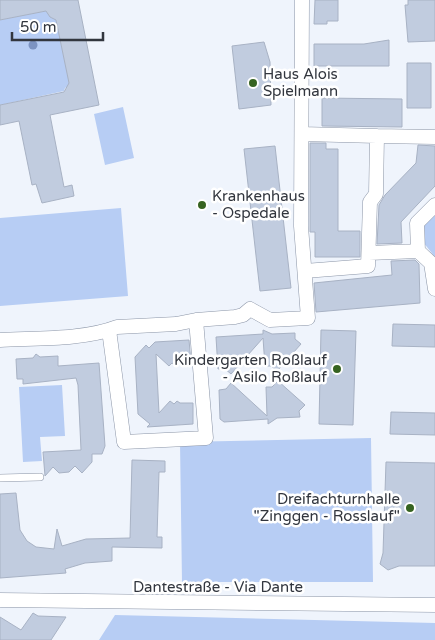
<svg xmlns="http://www.w3.org/2000/svg" width="435" height="640" font-family="'Varela Round',sans-serif">
<style>
.green{fill:#b7cdf4}
.building{fill:#c1ccdf;stroke:#a8b2c4}
.lines{fill:none;stroke-linecap:round;stroke-linejoin:round}
.lane-casing{stroke:#8b95a7;stroke-width:8}
.street-casing{stroke:#8b95a7;stroke-width:15}
.lane{stroke:#fff;stroke-width:7}
.street{stroke:#fff;stroke-width:14}
.tree{fill:#7c93c2}
.poi-dot{fill:#366321;stroke:#fff;stroke-width:2}
.labels{text-anchor:middle;stroke-width:5;stroke-linejoin:round;paint-order:stroke}
.poi-label{font-size:15px;fill:#32363e;stroke:#fff;text-anchor:start}
.street-label{font-size:15px;fill:#32363e;stroke:#fff}
</style>
<rect width="100%" height="100%" fill="#eff4fc"/>
<!-- green -->
<path class="green" d="M 49,10 L 50,17 L 56,19 L 70,85 L 65,88 L 64,91 L 0,105 L 0,20 Z
M 123,107 L 134,158 L 105,165 L 94,114 Z
M 121,208 L 128,296 L 0,306 L 0,218 Z
M 435,210 L 435,257 L 423,242 L 422,222 Z
M 62,385 L 65,436 L 40,437 L 42,461 L 23,462 L 19,387 Z
M 371,438 L 373,582 L 182,582 L 180,442 Z
M 115,615 L 435,623 L 435,640 L 99,640 Z"/>
<!-- building -->
<path class="building" d="M 0,0 L 78,0 L 99,105 L 50,115 L 64,187 L 72,185 L 74,196 L 42,203 L 36,184 L 32,185 L 19,121 L 0,125 L 0,105 L 64,92 L 69,83 L 56,20 L 50,17 L 46,11 L 0,20 Z
M 315,0 L 338,0 L 338,21 L 327,21 L 327,24 L 314,24 Z
M 408,0 L 435,0 L 435,41 L 408,42 L 405,5 L 408,5 Z
M 389,40 L 389,66 L 314,66 L 314,44 L 364,44 Z
M 264,42 L 270,62 L 271,105 L 239,109 L 232,46 Z
M 407,63 L 431,63 L 431,108 L 407,108 Z
M 322,98 L 402,99 L 402,127 L 322,126 Z
M 310,143 L 326,143 L 326,149 L 338,149 L 338,231 L 360,231 L 360,257 L 315,257 L 315,232 L 310,232 Z
M 418,145 L 435,146 L 435,186 L 401,222 L 402,243 L 377,244 L 379,205 L 385,195 L 416,163 Z
M 275,146 L 291,288 L 260,291 L 244,149 Z
M 415,260 L 419,264 L 420,303 L 316,312 L 314,283 L 392,275 L 391,261 Z
M 393,324 L 435,325 L 435,347 L 392,346 Z
M 263,330 L 272,334 L 295,333 L 295,339 L 301,344 L 277,371 L 271,366 L 265,366 L 263,338 L 231,374 L 224,368 L 218,369 L 216,337 L 263,334 Z
M 321,330 L 356,331 L 353,425 L 319,424 Z
M 189,340 L 191,362 L 178,363 L 176,366 L 172,363 L 169,366 L 156,354 L 159,413 L 170,401 L 174,404 L 177,401 L 180,403 L 193,403 L 193,424 L 147,427 L 150,424 L 138,414 L 135,357 L 146,345 L 149,348 L 155,342 Z
M 36,354 L 40,357 L 58,356 L 58,366 L 99,363 L 105,446 L 102,454 L 92,454 L 92,462 L 82,473 L 75,466 L 69,472 L 59,473 L 53,467 L 45,476 L 43,452 L 81,450 L 78,385 L 76,378 L 23,384 L 23,379 L 17,379 L 16,359 L 33,358 Z
M 278,381 L 305,405 L 299,411 L 300,417 L 277,418 L 268,424 L 268,419 L 224,422 L 220,419 L 219,390 L 226,389 L 231,383 L 267,416 L 266,387 L 272,387 Z
M 391,412 L 435,413 L 435,435 L 390,434 Z
M 132,460 L 165,461 L 165,472 L 159,472 L 157,537 L 162,537 L 162,548 L 112,547 L 112,561 L 85,563 L 65,569 L 66,573 L 0,578 L 0,494 L 16,493 L 20,530 L 27,541 L 36,547 L 54,549 L 57,529 L 62,546 L 86,539 L 130,538 Z
M 386,462 L 435,463 L 435,566 L 399,566 L 388,570 L 380,564 L 383,553 Z
M 33,613 L 38,616 L 66,617 L 51,640 L 0,640 L 0,617 L 21,630 Z"/>
<g class="lines">
<!-- lane casing -->
<g class="lane-casing">
<path id="lane" d="M 0,478 L 40,477"/>
</g>
<!-- street casing -->
<g class="street-casing">
<path id="street" d="M 302,134 L 377,136
M 418,251 L 417,223 L 435,205
M 369,253 L 418,251 L 431,263 L 435,289
M 305,271 L 368,266 L 370,202 L 376,194 L 377,136 L 435,137
M 109,330 L 124,442 L 206,438 L 196,320
M 0,340 C 36,338 84,340 117,327 L 176,324 L 196,320 L 235,317 L 243,315 L 250,309 L 270,320 L 308,318 L 301,226 L 302,0
M 0,600 L 435,605"/>
</g>
<!-- lane -->
<use href="#lane" class="lane"/>
<!-- street -->
<use href="#street" class="street"/>
</g>
<!-- trees -->
<circle class="tree" cx="33" cy="45" r="4.5"/>
<!-- markers -->
<g class="poi-dot">
<circle cx="253" cy="83" r="5"/>
<circle cx="202" cy="205" r="5"/>
<circle cx="337" cy="369" r="5"/>
<circle cx="410" cy="508" r="5"/>
</g>
<g class="labels">
<!-- poi labels -->
<g class="poi-label">
<text x="263" y="79">Haus Alois<tspan x="263" dy="17">Spielmann</tspan></text>
<text x="212" y="201">Krankenhaus<tspan x="212" dy="17">- Ospedale</tspan></text>
<text x="327" y="365" text-anchor="end">Kindergarten Roßlauf<tspan x="327" dy="17">- Asilo Roßlauf</tspan></text>
<text x="400" y="504" text-anchor="end">Dreifachturnhalle<tspan x="400" dy="17">"Zinggen - Rosslauf"</tspan></text>
</g>
<!-- street labels -->
<g class="street-label">
<text x="218" y="592">Dantestraße - Via Dante</text>
</g>
</g>
<!-- scale -->
<path d="M12 32v8h91v-8" fill="none" stroke="#32363e" stroke-width="2.5"/>
<text x="20" y="32" font-size="15" fill="#32363e" stroke="#ffffff" stroke-width="4" paint-order="stroke">50 m</text>
</svg>
